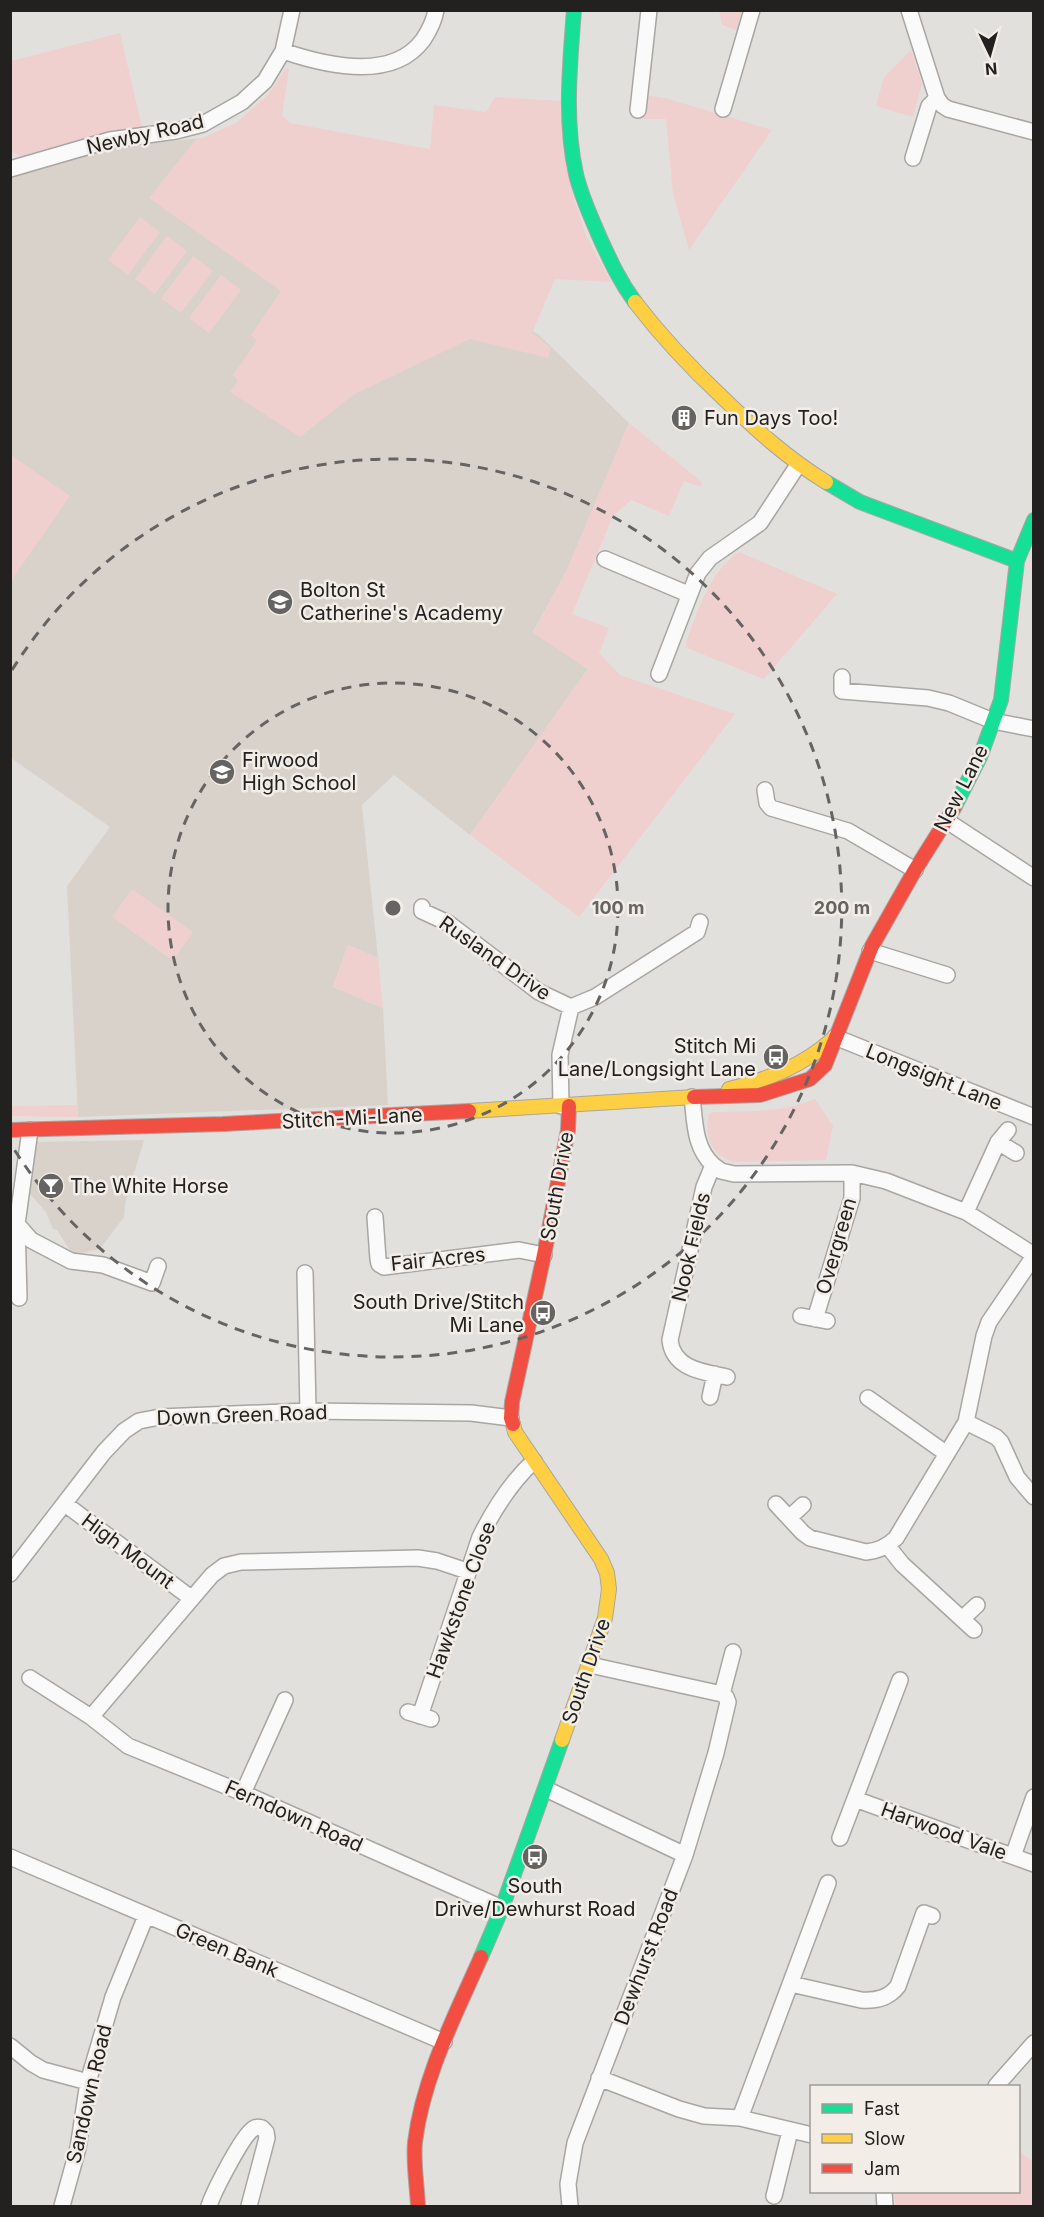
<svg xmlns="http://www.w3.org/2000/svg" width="1044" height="2217" font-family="Inter,sans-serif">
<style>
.built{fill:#d8d2ca}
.green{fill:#efd0ce}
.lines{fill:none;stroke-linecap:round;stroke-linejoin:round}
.street-casing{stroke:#a8a6a3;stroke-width:18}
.fast-casing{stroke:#a8a6a3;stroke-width:16}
.slow-casing{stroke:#a8a6a3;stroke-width:16}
.jam-casing{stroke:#a8a6a3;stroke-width:16}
.street{stroke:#fbfafa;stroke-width:15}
.fast{stroke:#16e098;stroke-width:14}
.slow{stroke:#ffcf43;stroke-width:14}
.jam{stroke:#f24e42;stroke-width:14}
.ring{fill:none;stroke:#666462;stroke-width:3;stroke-dasharray:10 8}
.labels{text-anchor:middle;stroke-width:5;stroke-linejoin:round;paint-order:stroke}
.street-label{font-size:20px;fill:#23211f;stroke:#f2ede7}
.poi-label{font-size:20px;fill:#23211f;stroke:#f2ede7;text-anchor:start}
.centre{fill:#666462;stroke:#f2ede7;stroke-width:3}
.ring-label{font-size:18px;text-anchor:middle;font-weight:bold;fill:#666462;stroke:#f2ede7;stroke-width:5;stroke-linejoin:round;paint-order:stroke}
</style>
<rect width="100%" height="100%" fill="#e2e0dd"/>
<!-- built -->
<path class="built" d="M 202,138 L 211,163 L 538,334 L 629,423 L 566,572 L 533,632 L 588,669 L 470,835 L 394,775 L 362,805 L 378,958 L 348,945 L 333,987 L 383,1008 L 388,1105 L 78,1117 L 67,886 L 110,827 L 11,758 L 10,177 L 24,171 L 105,148 Z
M 144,1140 L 125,1204 L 124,1217 L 100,1249 L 73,1255 L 57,1230 L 53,1229 L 46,1212 L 28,1192 L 32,1142 Z"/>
<!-- green -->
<path class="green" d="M 719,11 L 745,11 L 739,31 L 722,25 Z
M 120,33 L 142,127 L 111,131 L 21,156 L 11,152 L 11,61 Z
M 911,50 L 922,84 L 913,117 L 876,106 L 884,77 Z
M 286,68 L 289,69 L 282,115 L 290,123 L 430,149 L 434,105 L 486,112 L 495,97 L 561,101 L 572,192 L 586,235 L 611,282 L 555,279 L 532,333 L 551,348 L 548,358 L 470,339 L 353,395 L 300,437 L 230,392 L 238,380 L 233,375 L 257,340 L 251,335 L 281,291 L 149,198 L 196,139 L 202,138 L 236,123 L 269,94 Z
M 650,96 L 665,98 L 772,130 L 689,250 L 673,194 L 666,119 L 643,119 L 644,101 Z
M 140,217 L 160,232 L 128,275 L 108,260 Z
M 167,236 L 187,251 L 155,294 L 135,279 Z
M 193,256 L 213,271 L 181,313 L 161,298 Z
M 221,275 L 241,290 L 209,333 L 189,318 Z
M 629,423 L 702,482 L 701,487 L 684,481 L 669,516 L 631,500 L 613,516 L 572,614 L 609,628 L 599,653 L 620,675 L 735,714 L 579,917 L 470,835 L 588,669 L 533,633 L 566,572 Z
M 11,455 L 70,496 L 11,581 Z
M 739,552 L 837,594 L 764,679 L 687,648 L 686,642 C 700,608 708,573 739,552 Z
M 132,889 L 193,932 L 173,961 L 112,917 Z
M 348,945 L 378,958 L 383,1008 L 333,987 Z
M 815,1099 L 833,1126 L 826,1160 L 734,1162 C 712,1156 704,1136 709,1114 L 713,1112 C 748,1111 782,1113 815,1099 Z
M 77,1105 L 78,1117 L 11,1116 L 11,1106 Z
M 1019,2151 L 1033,2162 L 1033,2206 L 896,2206 L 894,2192 L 1018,2192 Z"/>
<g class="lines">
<!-- street casing -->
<g class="street-casing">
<path id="street" d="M 909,10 L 937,98 L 942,105 L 948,109 L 1034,132
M 283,51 C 324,65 392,82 423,40 C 429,31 434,22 436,10
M 723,109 L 752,10
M 638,110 L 649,10
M 913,158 L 929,106 L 937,98
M 10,169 L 110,140 L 176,131 L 203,124 L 242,102 L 265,81 L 283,51 L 292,10
M 605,559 L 688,594
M 659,674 L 698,573 L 710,558 L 760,523 L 798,465
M 842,677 L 842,691 L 928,698 L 949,703 L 993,721 L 1034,729
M 765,790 L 767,803 L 771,808 L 848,831 L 915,870
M 947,821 L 1034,878
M 422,907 L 422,911 L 448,923 L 539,992 L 571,1007 L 595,997 L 697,932 L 700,922
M 870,951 L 947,975
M 835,1037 L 1034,1117
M 692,1097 C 695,1122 694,1147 713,1165 L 704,1187 L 670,1340 C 673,1369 703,1372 727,1377
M 561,1106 L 560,1055 L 571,1007
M 998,1142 L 1016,1153
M 713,1165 L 721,1171 L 734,1174 L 852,1173 L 886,1181 L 966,1212 L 1034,1255
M 966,1212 L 998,1142 L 1008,1130
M 375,1217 L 378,1259 L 379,1264 L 384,1267 L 519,1250 L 544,1255
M 17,1224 L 31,1240 L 71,1261 L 103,1265 L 152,1283 L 158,1266
M 305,1273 L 308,1411
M 19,1298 L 17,1224 L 30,1130
M 801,1316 L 827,1321
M 815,1319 L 852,1198 L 852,1173
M 710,1397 L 715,1374
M 868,1398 L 947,1454
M 966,1422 L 996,1437 L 1001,1442 L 1017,1477 L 1034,1497
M 65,1504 L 191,1598
M 776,1504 L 803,1533 L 810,1538 L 866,1552 C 878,1551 888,1546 896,1538 L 966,1422 L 984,1336 L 989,1322 L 1034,1256
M 789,1518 L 803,1505
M 887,1545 L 902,1564 L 974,1630
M 10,1574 L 104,1452 L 124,1431 L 139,1421 L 160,1417 L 308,1411 L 471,1413 L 511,1418
M 963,1618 L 977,1605
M 30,1678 L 91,1717 L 128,1746 L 243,1793 L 502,1908
M 722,1694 L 733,1652
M 408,1712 L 431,1719
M 420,1716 L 480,1537 C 494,1509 511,1482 534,1461
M 91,1717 L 212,1575 L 224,1566 L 241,1562 L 418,1558 L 437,1561 L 467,1571
M 546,1789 L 685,1855
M 243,1793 L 285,1700
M 855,1799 L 1034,1864
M 840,1838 L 900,1680
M 1013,1856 L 1034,1797
M 10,1857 L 444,2042
M 791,1984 L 861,2000 C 877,2001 889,1998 898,1986 L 924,1913 L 932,1916
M 10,2046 L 31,2063 L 43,2070 L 88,2082
M 599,2078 L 679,2109 L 704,2116 L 740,2118 L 812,2135
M 996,2086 L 1034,2043
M 740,2118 L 828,1883
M 884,2192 L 885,2206
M 774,2196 L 790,2131
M 62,2206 L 78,2148 L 88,2082 L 113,1997 L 146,1916
M 209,2206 C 213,2193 242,2136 253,2129 C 257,2126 258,2127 262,2128 L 266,2132 L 267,2138 L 249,2206
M 570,2206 L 568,2184 L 575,2143 L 685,1855 L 716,1753 L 728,1702 L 726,1697 L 722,1694 L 590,1665"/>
</g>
<!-- fast casing -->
<g class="fast-casing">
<path id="fast" d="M 574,10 C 570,64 564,120 576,174 C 581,196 591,217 600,238 C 611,262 619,280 635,302
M 826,482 L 860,502 L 1017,561
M 954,808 L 980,757 L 1001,700 L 1017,561 L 1034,520
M 481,1957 L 502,1908 L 562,1740"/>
</g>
<!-- slow casing -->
<g class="slow-casing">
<path id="slow" d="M 635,302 C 661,336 691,368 722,397 C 755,429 787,458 826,482
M 729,1089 C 769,1079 802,1066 833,1039
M 469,1111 L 694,1097
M 513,1424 L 515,1432 L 601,1559 L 607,1573 L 609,1589 L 605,1618 L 562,1740"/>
</g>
<!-- jam casing -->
<g class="jam-casing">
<path id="jam" d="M 694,1097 L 760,1095 L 810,1079 L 825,1065 L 872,946 L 915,870 L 954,808
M 10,1130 L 223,1124 L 469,1111
M 513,1424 L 511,1418 L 512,1402 L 544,1255 L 568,1130 L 569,1106
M 418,2206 C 417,2185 413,2162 415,2142 C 423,2077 455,2016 481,1957"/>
</g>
<!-- street -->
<use href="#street" class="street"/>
<!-- fast -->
<use href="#fast" class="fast"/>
<!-- slow -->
<use href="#slow" class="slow"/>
<!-- jam -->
<use href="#jam" class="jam"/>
</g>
<!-- distance rings -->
<g class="ring">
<circle cx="393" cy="908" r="225"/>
<path d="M12 670A449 449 0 1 1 12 1146"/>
</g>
<!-- icons -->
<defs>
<g id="building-disc" transform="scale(1.35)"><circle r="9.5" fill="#666462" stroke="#f2ede7"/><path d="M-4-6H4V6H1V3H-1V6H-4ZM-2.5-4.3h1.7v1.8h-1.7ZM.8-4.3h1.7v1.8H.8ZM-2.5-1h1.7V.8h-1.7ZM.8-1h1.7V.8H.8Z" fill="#fff"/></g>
<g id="school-disc" transform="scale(1.35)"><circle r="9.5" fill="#666462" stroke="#f2ede7"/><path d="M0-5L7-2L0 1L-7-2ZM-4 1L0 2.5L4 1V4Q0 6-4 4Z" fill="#fff"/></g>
<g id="bus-disc" transform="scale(1.35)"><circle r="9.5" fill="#666462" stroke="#f2ede7"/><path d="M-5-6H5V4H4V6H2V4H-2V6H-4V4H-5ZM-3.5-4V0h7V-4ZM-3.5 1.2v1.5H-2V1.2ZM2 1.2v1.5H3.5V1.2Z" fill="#fff"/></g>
<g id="bar-disc" transform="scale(1.35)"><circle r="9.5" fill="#666462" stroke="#f2ede7"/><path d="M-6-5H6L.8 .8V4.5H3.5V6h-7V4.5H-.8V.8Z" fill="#fff"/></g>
</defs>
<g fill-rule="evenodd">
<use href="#building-disc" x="684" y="418"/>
<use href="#school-disc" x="280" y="602"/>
<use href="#school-disc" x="222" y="772"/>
<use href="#bus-disc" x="776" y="1057"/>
<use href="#bar-disc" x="51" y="1186"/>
<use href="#bus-disc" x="543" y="1313"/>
<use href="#bus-disc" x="535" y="1857"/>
</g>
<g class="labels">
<!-- street labels -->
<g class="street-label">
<text transform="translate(145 134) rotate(-13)" y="7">Newby Road</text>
<text transform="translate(961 788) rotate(-63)" y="7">New Lane</text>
<text transform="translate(495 958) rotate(35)" y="7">Rusland Drive</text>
<text transform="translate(934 1077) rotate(22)" y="7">Longsight Lane</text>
<text transform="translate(352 1118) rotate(-3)" y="7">Stitch-Mi-Lane</text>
<text transform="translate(557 1186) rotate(-80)" y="7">South Drive</text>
<text transform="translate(836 1246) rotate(-74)" y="7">Overgreen</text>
<text transform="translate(691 1247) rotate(-77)" y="7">Nook Fields</text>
<text transform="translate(438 1259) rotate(-6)" y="7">Fair Acres</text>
<text transform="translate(242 1415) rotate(-2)" y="7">Down Green Road</text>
<text transform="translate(128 1551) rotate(37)" y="7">High Mount</text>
<text transform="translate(461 1600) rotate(-70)" y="7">Hawkstone Close</text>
<text transform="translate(586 1671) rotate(-71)" y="7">South Drive</text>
<text transform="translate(294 1816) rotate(24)" y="7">Ferndown Road</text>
<text transform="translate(944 1831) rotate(20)" y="7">Harwood Vale</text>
<text transform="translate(227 1950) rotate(23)" y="7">Green Bank</text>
<text transform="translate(646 1957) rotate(-69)" y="7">Dewhurst Road</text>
<text transform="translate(89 2094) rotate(-77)" y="7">Sandown Road</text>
</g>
<!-- poi labels -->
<g class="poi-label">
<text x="704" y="425">Fun Days Too!</text>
<text x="300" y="597">Bolton St<tspan x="300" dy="23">Catherine's Academy</tspan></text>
<text x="242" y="767">Firwood<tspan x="242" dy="23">High School</tspan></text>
<text x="756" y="1053" text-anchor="end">Stitch Mi<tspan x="756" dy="23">Lane/Longsight Lane</tspan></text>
<text x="70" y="1193">The White Horse</text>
<text x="524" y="1309" text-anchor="end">South Drive/Stitch<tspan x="524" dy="23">Mi Lane</tspan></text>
<text x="535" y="1893" text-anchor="middle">South<tspan x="535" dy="23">Drive/Dewhurst Road</tspan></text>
</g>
</g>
<circle cx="393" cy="908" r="9" class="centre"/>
<g class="ring-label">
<text x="618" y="914">100 m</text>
<text x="842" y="914">200 m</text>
</g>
<!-- border -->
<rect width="1044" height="2217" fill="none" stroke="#23211f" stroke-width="24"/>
<!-- legend -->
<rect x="810" y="2085" width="210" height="108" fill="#f2ede7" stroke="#9f9b97" stroke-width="1.5"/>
<rect x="822" y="2104" width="30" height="9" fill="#16e098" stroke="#9f9b97" stroke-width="1.5"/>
<text x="864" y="2115" font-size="18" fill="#23211f">Fast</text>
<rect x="822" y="2134" width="30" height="9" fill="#ffcf43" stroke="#9f9b97" stroke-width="1.5"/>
<text x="864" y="2145" font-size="18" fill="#23211f">Slow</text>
<rect x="822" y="2164" width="30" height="9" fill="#f24e42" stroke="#9f9b97" stroke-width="1.5"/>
<text x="864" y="2175" font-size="18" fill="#23211f">Jam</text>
<!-- north arrow -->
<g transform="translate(990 54) rotate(175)" stroke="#f2ede7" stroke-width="4.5" paint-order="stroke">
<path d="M0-4.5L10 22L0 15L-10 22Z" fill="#23211f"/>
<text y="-9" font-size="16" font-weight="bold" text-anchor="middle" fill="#23211f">N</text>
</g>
</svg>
